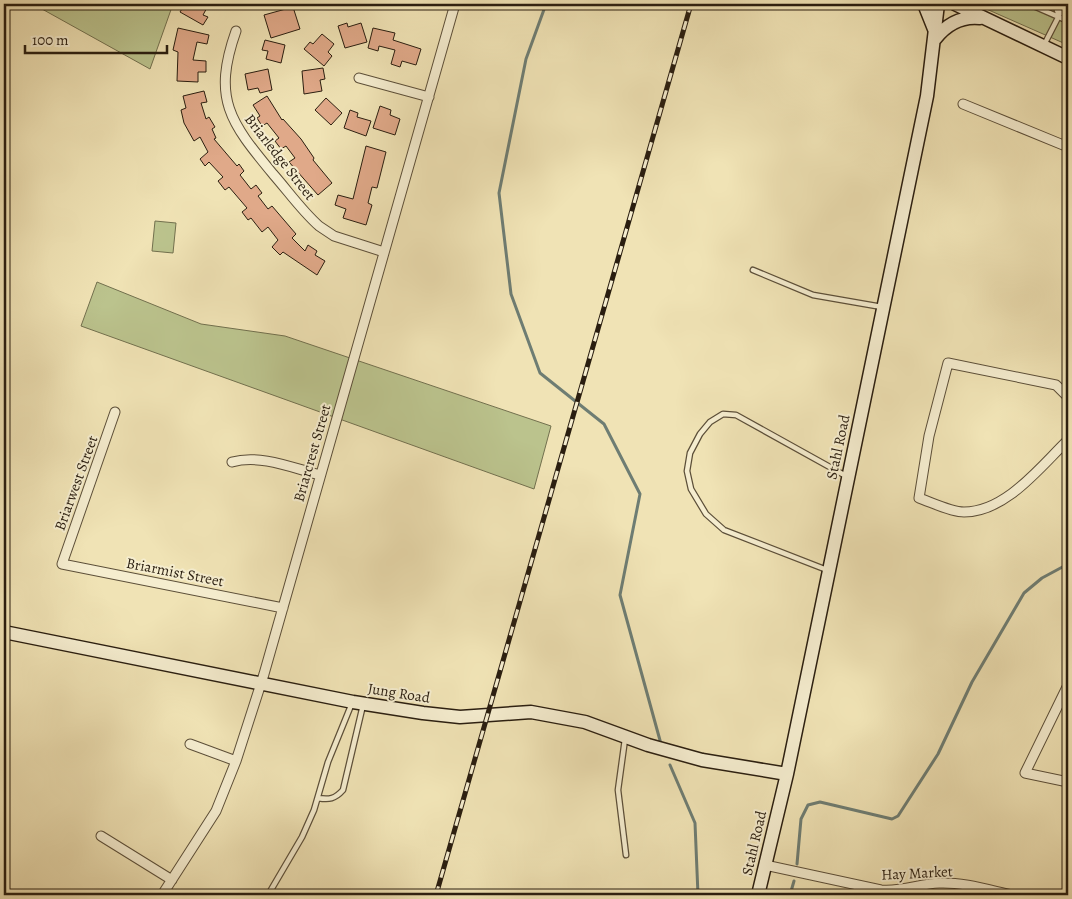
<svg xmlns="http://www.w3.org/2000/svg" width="1072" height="899" font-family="Alegreya,serif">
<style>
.green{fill:#bbc38d;stroke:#72704e}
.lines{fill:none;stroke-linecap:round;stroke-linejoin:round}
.stream{stroke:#6e7d73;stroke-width:3}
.building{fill:#e0a989;stroke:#2a1e10}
.lane-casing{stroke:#5c4f39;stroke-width:7}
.street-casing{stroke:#5c4f39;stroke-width:11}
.secondary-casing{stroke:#2a1e10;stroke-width:15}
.lane{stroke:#f5edcf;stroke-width:4.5}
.street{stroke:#f5edcf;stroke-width:9}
.secondary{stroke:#f5edcf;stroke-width:12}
.rail-casing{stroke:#2a1e10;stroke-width:5}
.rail{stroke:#f5edcf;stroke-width:3;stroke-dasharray:9;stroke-linecap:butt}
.labels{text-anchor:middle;stroke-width:4;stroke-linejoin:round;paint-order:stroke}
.street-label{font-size:15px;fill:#2a1e10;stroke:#f5edcf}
</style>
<rect width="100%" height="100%" fill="#f0e3b5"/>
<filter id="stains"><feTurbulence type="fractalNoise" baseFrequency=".004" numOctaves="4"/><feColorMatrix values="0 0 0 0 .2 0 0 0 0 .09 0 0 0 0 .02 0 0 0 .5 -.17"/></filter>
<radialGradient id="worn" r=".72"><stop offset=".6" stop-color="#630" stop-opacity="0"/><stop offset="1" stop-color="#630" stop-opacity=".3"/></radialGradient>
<!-- green -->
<path class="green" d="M 33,4 L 173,4 L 150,69 Z
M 975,4 L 1068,4 L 1068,45 Z
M 155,221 L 176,223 L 173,253 L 152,251 Z
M 97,282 L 201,324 L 285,336 L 551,426 L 534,489 L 81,326 Z"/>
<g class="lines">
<!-- stream -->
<path class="stream" d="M 546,4 L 526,59 L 499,193 L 511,294 L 540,373 L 604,424 L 640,494 L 620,595 L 661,744
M 670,765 L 695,823 L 698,895
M 797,864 L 801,819 L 808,805 L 820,802 L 892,819 L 898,816 L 938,754 L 972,682 L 1024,593 L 1042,578 L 1068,564
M 790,895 L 794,881"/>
</g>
<!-- building -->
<path class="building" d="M 185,4 L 209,4 L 203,15 L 208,17 L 203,25 L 180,12 Z
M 293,7 L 300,29 L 271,38 L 264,15 Z
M 347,23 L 348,27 L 361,23 L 367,42 L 345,48 L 338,26 Z
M 178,28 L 209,35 L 207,44 L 197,42 L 193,60 L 206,61 L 206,72 L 198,72 L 198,82 L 177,81 L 178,52 L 173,50 Z
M 373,28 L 395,33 L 393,40 L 421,49 L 416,65 L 402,61 L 400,67 L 391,64 L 395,50 L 379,46 L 378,51 L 368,48 Z
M 322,34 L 334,44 L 328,52 L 332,56 L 324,66 L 304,49 L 310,42 L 313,44 Z
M 265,40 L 285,45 L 281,63 L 266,59 L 268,51 L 262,50 Z
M 323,68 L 325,79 L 320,80 L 322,91 L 304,94 L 302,71 Z
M 268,69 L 272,90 L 260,93 L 258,88 L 248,90 L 245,74 Z
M 204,91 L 207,102 L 201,103 L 206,119 L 209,117 L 215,127 L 212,129 L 216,138 L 214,139 L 237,166 L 239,164 L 244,171 L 240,175 L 251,189 L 256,185 L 262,193 L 258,196 L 268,209 L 272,206 L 296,234 L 292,238 L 305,251 L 308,245 L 317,251 L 315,255 L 325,261 L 317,275 L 283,252 L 280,255 L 272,247 L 278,240 L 268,227 L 262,232 L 251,218 L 248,220 L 242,212 L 247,208 L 229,187 L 225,190 L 218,181 L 223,177 L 209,162 L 205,166 L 200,159 L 208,152 L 200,137 L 194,141 L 184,123 L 181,110 L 186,108 L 183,96 Z
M 267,96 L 282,120 L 283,119 L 301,139 L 314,158 L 313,160 L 332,183 L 318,195 L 289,162 L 295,158 L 286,146 L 281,149 L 275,141 L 279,138 L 267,123 L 262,126 L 257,118 L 260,116 L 253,105 Z
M 326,98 L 342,113 L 331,125 L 315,110 Z
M 380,106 L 391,110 L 390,115 L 400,119 L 395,135 L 373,128 Z
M 350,110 L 358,113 L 357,117 L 371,121 L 366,136 L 344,128 Z
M 366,146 L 386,152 L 377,188 L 372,187 L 368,203 L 372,205 L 366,225 L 343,218 L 346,209 L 335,205 L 338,195 L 353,199 Z"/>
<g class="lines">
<!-- lane casing -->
<g class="lane-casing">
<path id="lane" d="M 1029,4 L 1068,21
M 1055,4 L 1059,16
M 1044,45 L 1065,4
M 753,270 L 813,295 L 882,307
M 4,461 L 6,462 L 4,467
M 827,570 L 724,530 L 706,514 L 691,489 L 687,471 L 690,453 L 700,434 L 710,422 L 723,414 L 736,415 L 846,476
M 625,739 L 618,790 L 626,855
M 318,798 C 329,800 335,799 343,790 L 363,705
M 268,895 L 302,837 L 314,810 L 328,762 L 352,703"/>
</g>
<!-- street casing -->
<g class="street-casing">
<path id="street" d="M 236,31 C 212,99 230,122 273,174 C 288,191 302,211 319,226 L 334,236 L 384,252
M 359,78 L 429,97
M 963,104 L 1068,147
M 1068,397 L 1056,385 L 948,363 L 929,436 L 919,498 C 933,503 951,512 964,512 C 1006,512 1040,467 1068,440
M 115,412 L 62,564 L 283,608
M 232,462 C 260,454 293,468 320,475
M 1068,685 L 1025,773 L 1068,782
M 190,744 L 236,761
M 101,836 L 172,880
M 765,865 L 881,890 C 901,892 919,884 939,883 C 963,882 989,890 1012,895
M 162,895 L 216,811 L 236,761 L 264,674 L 455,4"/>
</g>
<!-- secondary casing -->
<g class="secondary-casing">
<path id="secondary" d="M 924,4 L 934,29
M 955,4 L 1068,58
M 935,39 C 946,25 961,16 980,18
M 4,632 L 353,702 L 423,713 L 460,717 L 531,712 L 585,722 L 648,745 L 702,760 L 787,774
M 758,895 L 787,774 L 927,96 L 938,4"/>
</g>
<!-- lane -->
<use href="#lane" class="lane"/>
<!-- street -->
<use href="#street" class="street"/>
<!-- secondary -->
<use href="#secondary" class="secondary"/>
<!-- rail casing -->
<g class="rail-casing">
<path id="rail" d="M 436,895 L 691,4"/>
</g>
<!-- rail -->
<use href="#rail" class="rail"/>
</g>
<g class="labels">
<!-- street labels -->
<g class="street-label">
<text transform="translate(280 157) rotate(52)" y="5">Briarledge Street</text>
<text transform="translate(838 447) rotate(-78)" y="5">Stahl Road</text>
<text transform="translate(312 453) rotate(-74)" y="5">Briarcrest Street</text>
<text transform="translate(76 483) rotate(-70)" y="5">Briarwest Street</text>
<text transform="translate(175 572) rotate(11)" y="5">Briarmist Street</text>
<text transform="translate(399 693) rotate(9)" y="5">Jung Road</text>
<text transform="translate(754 843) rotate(-77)" y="5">Stahl Road</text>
<text transform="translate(917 873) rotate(-3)" y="5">Hay Market</text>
</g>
</g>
<!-- margin -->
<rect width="1072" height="899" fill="none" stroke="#f0e3b5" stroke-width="20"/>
<rect x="5" y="5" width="1062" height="889" fill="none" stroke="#2a1e10" stroke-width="2.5"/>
<rect x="10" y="10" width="1052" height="879" fill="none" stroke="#2a1e10"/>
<!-- scale -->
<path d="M25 45v8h142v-8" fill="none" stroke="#2a1e10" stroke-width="2.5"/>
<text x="32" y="45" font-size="15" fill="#2a1e10" stroke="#f5edcf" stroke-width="4" paint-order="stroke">100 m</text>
<rect width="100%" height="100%" filter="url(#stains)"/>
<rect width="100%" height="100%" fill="url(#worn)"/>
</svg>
